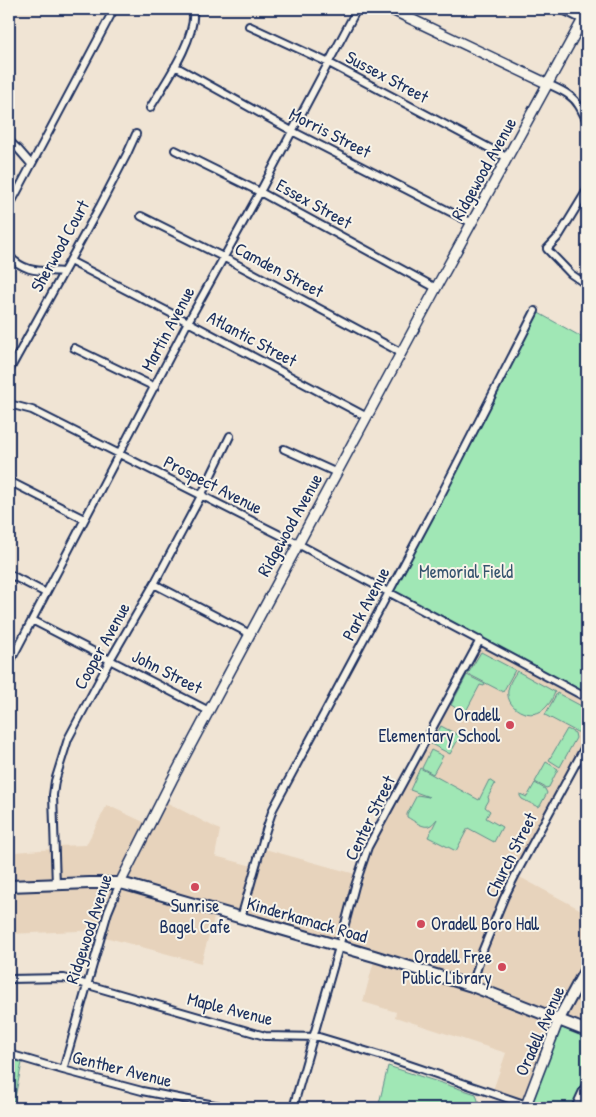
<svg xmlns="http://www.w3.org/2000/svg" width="596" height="1117" font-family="'Patrick Hand',sans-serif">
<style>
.built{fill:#e7d3bc}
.green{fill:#a0e7b5;stroke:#5e8b8a}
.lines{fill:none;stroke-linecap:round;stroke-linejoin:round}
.street-casing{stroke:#1b2f5e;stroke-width:10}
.secondary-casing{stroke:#1b2f5e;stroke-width:12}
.primary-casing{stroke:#1b2f5e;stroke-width:14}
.street{stroke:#f7f3e8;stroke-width:6}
.secondary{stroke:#f7f3e8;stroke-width:9}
.primary{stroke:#f7f3e8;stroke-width:10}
.poi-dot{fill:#d1495b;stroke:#f7f3e8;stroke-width:2}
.labels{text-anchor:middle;stroke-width:4;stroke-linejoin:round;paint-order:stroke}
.street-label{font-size:18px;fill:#1b2f5e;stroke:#f7f3e8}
.park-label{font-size:18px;fill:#36546f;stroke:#f7f3e8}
.poi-label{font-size:18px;fill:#1b2f5e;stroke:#f7f3e8;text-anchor:end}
</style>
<rect width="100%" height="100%" fill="#f0e4d4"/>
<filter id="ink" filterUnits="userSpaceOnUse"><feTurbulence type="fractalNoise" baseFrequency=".02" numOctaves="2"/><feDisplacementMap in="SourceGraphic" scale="10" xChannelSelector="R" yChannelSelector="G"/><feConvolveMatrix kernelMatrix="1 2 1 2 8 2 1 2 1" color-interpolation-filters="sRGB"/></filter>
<g filter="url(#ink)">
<!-- built -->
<path class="built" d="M 480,640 L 587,698 L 587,743 L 516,875 L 587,913 L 587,1031 L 527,1105 L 492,1093 L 506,1053 L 395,1017 L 396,1012 L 363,1002 L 375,957 L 216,911 L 201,963 L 101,936 L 102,930 L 9,934 L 9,831 L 14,830 L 15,852 L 54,849 L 55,846 L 86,845 L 107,805 L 150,825 L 162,800 L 220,830 L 215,856 L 256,867 L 261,848 L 359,875 L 368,847 Z"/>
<!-- green -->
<path class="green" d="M 535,311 L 587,340 L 587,698 L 390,593 Z
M 481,652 L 515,670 L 503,692 L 468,674 Z
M 517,671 L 555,692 C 553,697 551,702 547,706 C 533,724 501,708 509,686 C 510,681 514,676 517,671 Z
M 467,675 L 485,684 L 484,686 L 480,685 L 465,713 L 451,705 Z
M 557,693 L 587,709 L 587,722 L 580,732 L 577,732 L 545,715 Z
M 441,726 L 460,736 L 450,754 L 431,744 Z
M 567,729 L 575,733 L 576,738 L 560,767 L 549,760 Z
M 431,750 L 443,756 L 433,774 L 422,768 Z
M 546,762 L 558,769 L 549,787 L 546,788 L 535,782 Z
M 420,768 L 479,800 L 489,780 L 495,784 L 488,797 L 489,800 L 485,807 L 490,811 L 486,818 L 502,827 L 494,842 L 468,828 L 456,851 L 428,837 L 437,819 C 435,821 433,824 431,825 C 424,830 413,820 407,817 L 407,814 L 417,795 L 429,797 L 410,790 Z
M 535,783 L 545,789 L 547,793 L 540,806 L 538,807 L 522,799 L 520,796 L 520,794 L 527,797 Z
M 559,1019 L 587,1031 L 587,1082 L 575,1108 L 525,1108 Z
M 9,1054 L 23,1058 L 14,1102 L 9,1101 Z
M 388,1066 L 476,1094 L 480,1107 L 476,1108 L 378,1108 Z"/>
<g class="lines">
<!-- street casing -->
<g class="street-casing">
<path id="street" d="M 561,9 L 583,20
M 249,26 L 329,63 L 508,158
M 175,66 L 292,131 L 472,223
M 548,84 C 560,90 572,94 579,106 C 582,111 584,116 587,121
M 150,108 C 165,83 197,38 193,9
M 9,141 L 18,149 L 31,164
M 175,150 L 260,192 L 436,288
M 587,190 L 559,236 L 547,249 L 571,274 L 587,285
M 9,207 L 114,9
M 141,216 L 223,257 L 402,353
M 9,256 C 27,274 40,270 63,272
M 70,261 L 188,322 L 367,417
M 74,348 L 155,387
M 9,371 L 100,206 L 127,154 L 136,134
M 9,404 L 32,410 L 298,544 L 587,698
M 284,449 L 337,473
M 9,481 L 84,519
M 9,574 L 46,593
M 154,584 L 250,634
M 32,620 L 209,711
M 9,664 L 188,322 L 260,192 L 357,9
M 56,885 L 53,795 L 55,781 L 68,739 L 110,660 L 154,584 L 201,496 L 230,436
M 241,918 L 266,830 L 273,809 L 443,491 L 535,311
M 9,979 L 64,978 L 265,1036 L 319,1037 L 389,1058 L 527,1105
M 472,986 L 482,952 L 504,898 L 516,874 L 587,743
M 9,1054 L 63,1070 L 142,1091 L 230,1108
M 63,1070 L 108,912 L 120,883
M 293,1108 L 339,947 L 355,886 L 368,847 L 480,640
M 575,1108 L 587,1082"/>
</g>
<!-- secondary casing -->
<g class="secondary-casing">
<path id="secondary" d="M 390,9 L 548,84
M 120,883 L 172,780 L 250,634 L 436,288 L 587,12
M 525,1108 L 559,1019"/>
</g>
<!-- primary casing -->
<g class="primary-casing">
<path id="primary" d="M 9,886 L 90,883 L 120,883 L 128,885 L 374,956 L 472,986 L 587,1031
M 559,1019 L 587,967"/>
</g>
<!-- street -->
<use href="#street" class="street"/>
<!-- secondary -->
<use href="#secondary" class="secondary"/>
<!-- primary -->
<use href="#primary" class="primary"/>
</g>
</g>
<!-- markers -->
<g class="poi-dot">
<circle cx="510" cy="725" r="5"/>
<circle cx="195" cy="887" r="5"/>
<circle cx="421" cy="924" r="5"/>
<circle cx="502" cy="967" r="5"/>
</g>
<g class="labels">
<!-- street labels -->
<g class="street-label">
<text transform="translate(387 77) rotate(28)" y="6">Sussex Street</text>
<text transform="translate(330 133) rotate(27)" y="6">Morris Street</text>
<text transform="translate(484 169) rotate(-61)" y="6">Ridgewood Avenue</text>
<text transform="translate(314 204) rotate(29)" y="6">Essex Street</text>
<text transform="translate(60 246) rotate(-61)" y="6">Sherwood Court</text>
<text transform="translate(279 270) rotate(28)" y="6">Camden Street</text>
<text transform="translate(168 329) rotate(-62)" y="6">Martin Avenue</text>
<text transform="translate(252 339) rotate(28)" y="6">Atlantic Street</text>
<text transform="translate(213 485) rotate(27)" y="6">Prospect Avenue</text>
<text transform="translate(290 525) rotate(-61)" y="6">Ridgewood Avenue</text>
<text transform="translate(366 604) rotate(-62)" y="6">Park Avenue</text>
<text transform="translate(102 646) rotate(-61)" y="6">Cooper Avenue</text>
<text transform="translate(167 672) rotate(27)" y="6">John Street</text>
<text transform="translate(370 818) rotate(-64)" y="6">Center Street</text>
<text transform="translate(511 855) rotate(-63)" y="6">Church Street</text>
<text transform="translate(307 920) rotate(16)" y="6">Kinderkamack Road</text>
<text transform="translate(89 929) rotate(-72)" y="6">Ridgewood Avenue</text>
<text transform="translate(230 1009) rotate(14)" y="6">Maple Avenue</text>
<text transform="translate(540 1031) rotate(-66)" y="6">Oradell Avenue</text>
<text transform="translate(122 1069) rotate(14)" y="6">Genther Avenue</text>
</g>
<!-- park labels -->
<g class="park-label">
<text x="466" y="578">Memorial Field</text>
</g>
<!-- poi labels -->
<g class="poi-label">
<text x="500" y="721">Oradell<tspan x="500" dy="21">Elementary School</tspan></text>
<text x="195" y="912" text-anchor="middle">Sunrise<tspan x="195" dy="21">Bagel Cafe</tspan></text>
<text x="431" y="930" text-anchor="start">Oradell Boro Hall</text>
<text x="492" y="963">Oradell Free<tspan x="492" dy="21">Public Library</tspan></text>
</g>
</g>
<!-- margin -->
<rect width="596" height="1117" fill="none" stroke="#f7f3e8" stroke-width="30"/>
<rect x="15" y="15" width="566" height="1087" fill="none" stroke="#1b2f5e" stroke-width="2" filter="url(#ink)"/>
</svg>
